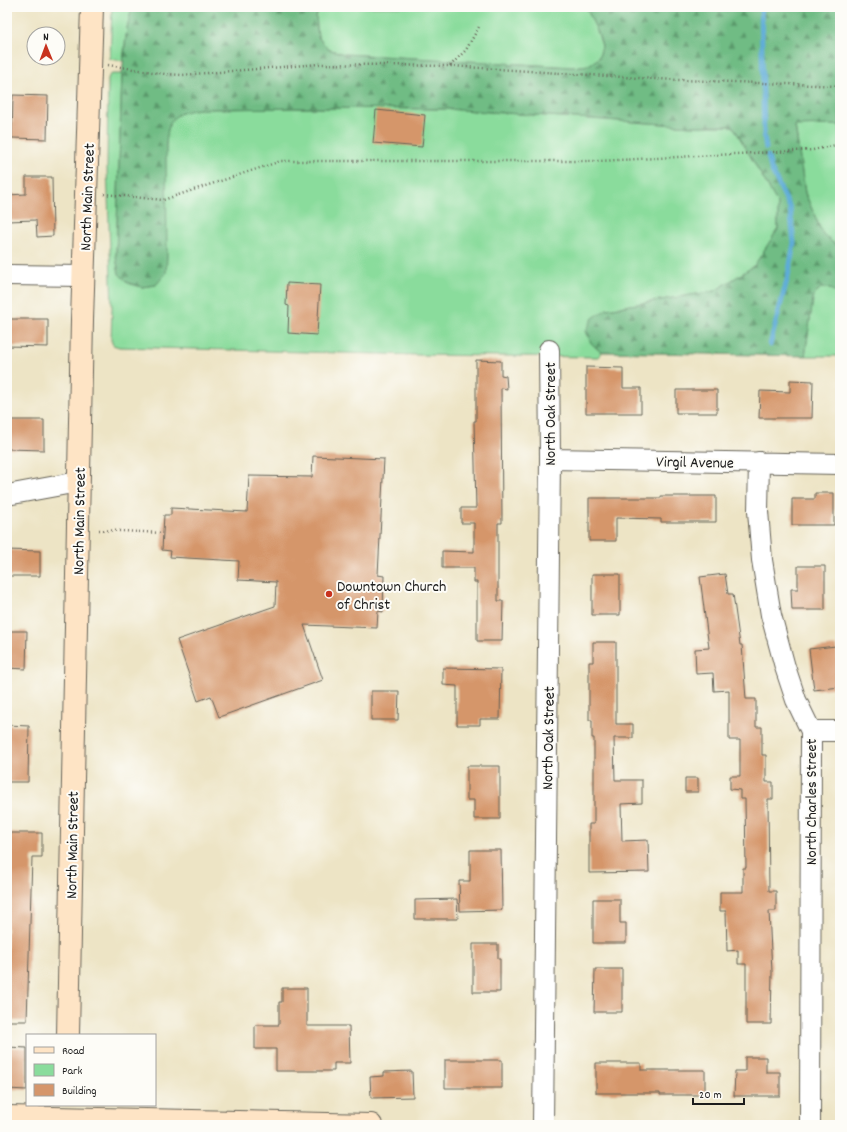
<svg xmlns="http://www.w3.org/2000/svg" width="847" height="1132" font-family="Dekko,sans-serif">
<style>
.green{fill:#8adc9c;stroke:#537c5c}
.forest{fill:url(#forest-firs);stroke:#466c50}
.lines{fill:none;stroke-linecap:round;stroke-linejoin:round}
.stream{stroke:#5dacd7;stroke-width:5}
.building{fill:#d5966b}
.street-casing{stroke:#656257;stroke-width:22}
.secondary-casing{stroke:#656257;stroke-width:24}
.path{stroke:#656257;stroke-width:2.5;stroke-dasharray:1 3;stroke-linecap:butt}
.street{stroke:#fff;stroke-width:20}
.secondary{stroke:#fee4c5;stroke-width:22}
.poi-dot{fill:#c8321e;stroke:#fdfcf7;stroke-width:1.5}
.labels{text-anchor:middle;stroke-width:4;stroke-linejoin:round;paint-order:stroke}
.street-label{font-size:16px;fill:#1c1c1c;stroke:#fdfcf7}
.poi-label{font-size:16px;fill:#1c1c1c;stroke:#fdfcf7;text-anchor:start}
</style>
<defs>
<pattern id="forest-firs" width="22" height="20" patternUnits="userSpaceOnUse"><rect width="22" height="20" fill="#6fbc84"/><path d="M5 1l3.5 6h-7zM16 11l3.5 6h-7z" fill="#5a986b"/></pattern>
</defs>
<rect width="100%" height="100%" fill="#fdfcf7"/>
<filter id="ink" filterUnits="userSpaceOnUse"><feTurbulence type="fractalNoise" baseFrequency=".025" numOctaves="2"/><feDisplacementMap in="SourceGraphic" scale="8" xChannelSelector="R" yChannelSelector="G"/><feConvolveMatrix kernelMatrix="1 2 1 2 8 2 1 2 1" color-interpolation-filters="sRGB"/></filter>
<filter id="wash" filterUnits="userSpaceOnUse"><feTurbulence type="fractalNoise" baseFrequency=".012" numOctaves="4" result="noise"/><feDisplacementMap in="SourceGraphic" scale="16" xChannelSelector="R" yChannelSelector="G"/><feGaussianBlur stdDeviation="0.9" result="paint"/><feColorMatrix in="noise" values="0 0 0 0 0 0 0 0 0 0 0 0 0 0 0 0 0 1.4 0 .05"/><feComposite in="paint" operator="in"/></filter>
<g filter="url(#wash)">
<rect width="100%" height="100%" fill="#ede4c5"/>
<!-- green -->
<path class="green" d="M 112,7 L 132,7 L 127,28 L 123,61 L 110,59 Z
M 320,7 L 586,7 L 598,33 L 602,46 L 599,58 L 589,65 L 572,67 L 344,54 L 328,49 L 318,37 L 316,17 Z
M 112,74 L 122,74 L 116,256 L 119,274 L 128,283 L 142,287 L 156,285 L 167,131 L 172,119 L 183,111 L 199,109 L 312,108 L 447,109 L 692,126 L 733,126 L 778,204 L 778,229 L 754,266 L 715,291 L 607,309 L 591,343 L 601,352 L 599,357 L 416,355 L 119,347 L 113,345 L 111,340 L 112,308 L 107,168 L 108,79 L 109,76 Z
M 795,125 L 840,125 L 840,248 L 823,235 L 805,193 Z
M 821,288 C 831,288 835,290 840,299 L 840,356 L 805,356 L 813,299 L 815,293 Z"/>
<!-- forest -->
<path class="forest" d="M 132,7 L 320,7 L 316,17 L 318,37 L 328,49 L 344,54 L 572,67 L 589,65 L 599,58 L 602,46 L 598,33 L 586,7 L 840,7 L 840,125 L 795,126 L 805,193 L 823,235 L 840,248 L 840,299 C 835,290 831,288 821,288 L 815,293 L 813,299 L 805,356 L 601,352 L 591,343 L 586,331 L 593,318 L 607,309 L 715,291 L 754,266 L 778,229 L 778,204 L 733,126 L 692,126 L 447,109 L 312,108 L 199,109 C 172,113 168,119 166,145 L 167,257 L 166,273 L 156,285 L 142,287 L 128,283 L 119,274 L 116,256 L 122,74 L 127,28 Z"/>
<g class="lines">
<!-- stream -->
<path class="stream" d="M 761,7 L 764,136 L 766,148
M 768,156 L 771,169 L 790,208 L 794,243 L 788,276 L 770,345"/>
</g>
<g id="blocks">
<!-- building -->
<path class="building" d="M 13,95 L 48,96 L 47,139 L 12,138 Z
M 376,110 L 425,115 L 422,147 L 373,143 Z
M 26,177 L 52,177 L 53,236 L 37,237 L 36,220 L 7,221 L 7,195 L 26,194 Z
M 287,283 L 320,285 L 317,335 L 288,333 L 289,306 L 286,305 Z
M 7,319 L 48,319 L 48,347 L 7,346 Z
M 476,360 L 501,361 L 501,375 L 506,376 L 507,389 L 501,388 L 502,523 L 498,523 L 498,601 L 503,601 L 502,641 L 477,641 L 477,582 L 474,582 L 474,568 L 442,568 L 442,551 L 474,552 L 474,523 L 461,523 L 461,508 L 476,508 L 474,421 L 476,421 Z
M 586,367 L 623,368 L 623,388 L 641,388 L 641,413 L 586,413 Z
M 790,380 L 813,381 L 812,418 L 759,418 L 760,391 L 790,392 Z
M 676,390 L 717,390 L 717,413 L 676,413 Z
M 7,420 L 44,420 L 44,450 L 7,449 Z
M 313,456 L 384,459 L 378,575 L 384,576 L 383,612 L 378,611 L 377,628 L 304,625 L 323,680 L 219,717 L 211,696 L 198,701 L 177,640 L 275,606 L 276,582 L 238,580 L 239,561 L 170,557 L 171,551 L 162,550 L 164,515 L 171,515 L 171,508 L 247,512 L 249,476 L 312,477 Z
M 815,493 L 834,493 L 834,525 L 792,525 L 792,499 L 815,499 Z
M 661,496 L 716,496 L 716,522 L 661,522 L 661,519 L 616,518 L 616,541 L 589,541 L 589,498 L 661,498 Z
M 7,550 L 40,551 L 40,576 L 7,576 Z
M 798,566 L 825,566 L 825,610 L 792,610 L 791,589 L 798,589 Z
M 592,574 L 620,574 L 620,615 L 592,615 Z
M 725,574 L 728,594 L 733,594 L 740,645 L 742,645 L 746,699 L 756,699 L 756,727 L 762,727 L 762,755 L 766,755 L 766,782 L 773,782 L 773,799 L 768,799 L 769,891 L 776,891 L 776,911 L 769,911 L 772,972 L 771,1024 L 746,1024 L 746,964 L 738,964 L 738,950 L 727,951 L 726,911 L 720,911 L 720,892 L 743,892 L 743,868 L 746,868 L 745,799 L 740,799 L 740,790 L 730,789 L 730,776 L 740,776 L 740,740 L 729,740 L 729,690 L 714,691 L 713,673 L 696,674 L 695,649 L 709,648 L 700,577 Z
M 7,631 L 27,631 L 26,669 L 7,668 Z
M 593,642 L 616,642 L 616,724 L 633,724 L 633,738 L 614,738 L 615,780 L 642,780 L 642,803 L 621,804 L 622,841 L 648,840 L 649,872 L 589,873 L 589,824 L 594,824 L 594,738 L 592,738 L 592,720 L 589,720 L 589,662 L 593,662 Z
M 836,646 L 840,676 L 840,687 L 814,690 L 809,649 Z
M 443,668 L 501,669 L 500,719 L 480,719 L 480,725 L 457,725 L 457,686 L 443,685 Z
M 371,691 L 399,691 L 398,720 L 371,720 Z
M 7,725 L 29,726 L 28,782 L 7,782 Z
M 467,766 L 500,766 L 500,819 L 474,819 L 474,800 L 467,800 Z
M 685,778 L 698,778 L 698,792 L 685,792 Z
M 7,833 L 42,833 L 42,857 L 32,857 L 27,1021 L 7,1021 Z
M 470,850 L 501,850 L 502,910 L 460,911 L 459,881 L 470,881 Z
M 457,899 L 458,919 L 415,919 L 415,900 Z
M 593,899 L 620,899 L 620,923 L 626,923 L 626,943 L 593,943 Z
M 473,944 L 498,944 L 498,959 L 500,959 L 500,992 L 473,992 Z
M 595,969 L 622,969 L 622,1012 L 594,1012 Z
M 282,988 L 307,988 L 307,1026 L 349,1026 L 350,1063 L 334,1063 L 334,1071 L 276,1071 L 276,1049 L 255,1049 L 255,1025 L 279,1025 L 279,1002 L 282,1002 Z
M 7,1047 L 27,1048 L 27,1090 L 7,1089 Z
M 745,1057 L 766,1057 L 766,1072 L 780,1072 L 780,1096 L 734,1096 L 735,1071 L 745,1071 Z
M 445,1060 L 502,1060 L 502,1088 L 445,1088 Z
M 596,1063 L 641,1063 L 641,1070 L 705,1070 L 705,1095 L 660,1095 L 660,1093 L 596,1093 Z
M 412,1071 L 413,1097 L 371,1098 L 370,1077 L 384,1076 L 384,1072 Z"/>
</g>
</g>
<g filter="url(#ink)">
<use href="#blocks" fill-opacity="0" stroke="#656257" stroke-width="1"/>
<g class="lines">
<!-- street casing -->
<g class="street-casing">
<path id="street" d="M 7,275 L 83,276
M 550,459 L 840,464
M 759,462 L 758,511 L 762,560 L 771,615 L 785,667 L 796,700 L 811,731 L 810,1125
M 7,495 L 78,482
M 811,731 L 840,731
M 543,1125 L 550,459 L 549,350"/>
</g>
<!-- secondary casing -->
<g class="secondary-casing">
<path id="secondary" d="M 68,1035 L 82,320 L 92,7
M 7,1117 L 371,1125"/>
</g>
<!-- path -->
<path class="path" d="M 108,65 L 165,74 L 182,75 L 319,64 L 450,66 L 655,79 L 840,86
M 450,66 L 466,50 L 480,25
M 104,194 L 163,200 L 281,161 L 599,161 L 813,150 L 840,144
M 99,530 L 163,533"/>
<!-- street -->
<use href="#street" class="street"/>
<!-- secondary -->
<use href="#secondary" class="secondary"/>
</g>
</g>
<!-- markers -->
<circle class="poi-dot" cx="329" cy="594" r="4"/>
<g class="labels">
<!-- street labels -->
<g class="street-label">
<text transform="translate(86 197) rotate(-88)" y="6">North Main Street</text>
<text transform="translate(549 414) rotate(-90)" y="6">North Oak Street</text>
<text transform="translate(695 461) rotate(1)" y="6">Virgil Avenue</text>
<text transform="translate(78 521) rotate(-89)" y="6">North Main Street</text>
<text transform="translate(547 738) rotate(-89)" y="6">North Oak Street</text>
<text transform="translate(810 802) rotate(-90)" y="6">North Charles Street</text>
<text transform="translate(71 845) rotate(-89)" y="6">North Main Street</text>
</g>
<!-- poi labels -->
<g class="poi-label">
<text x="337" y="591">Downtown Church<tspan x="337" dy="18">of Christ</tspan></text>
</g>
</g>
<!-- margin -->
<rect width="847" height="1132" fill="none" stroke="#fdfcf7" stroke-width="24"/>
<!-- legend -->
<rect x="26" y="1034" width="130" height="72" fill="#fdfcf7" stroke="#a3a29f"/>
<rect x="34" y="1047" width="20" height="6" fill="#fee4c5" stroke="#a3a29f"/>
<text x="62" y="1054" font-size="12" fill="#1c1c1c">Road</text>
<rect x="34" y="1064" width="20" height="12" fill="#8adc9c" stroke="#a3a29f"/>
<text x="62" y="1074" font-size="12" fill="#1c1c1c">Park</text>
<rect x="34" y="1084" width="20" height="12" fill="#d5966b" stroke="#a3a29f"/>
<text x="62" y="1094" font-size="12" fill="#1c1c1c">Building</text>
<!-- north arrow -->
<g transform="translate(46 46) rotate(359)"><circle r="19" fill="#fdfcf7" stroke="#a3a29f"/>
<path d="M0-3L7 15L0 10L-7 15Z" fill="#c8321e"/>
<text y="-6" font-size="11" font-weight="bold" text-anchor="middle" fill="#1c1c1c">N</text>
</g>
<!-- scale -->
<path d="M693 1098v6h51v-6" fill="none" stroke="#1c1c1c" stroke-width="2"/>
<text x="699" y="1098" font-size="12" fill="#1c1c1c" stroke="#fdfcf7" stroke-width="3" paint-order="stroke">20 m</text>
</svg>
